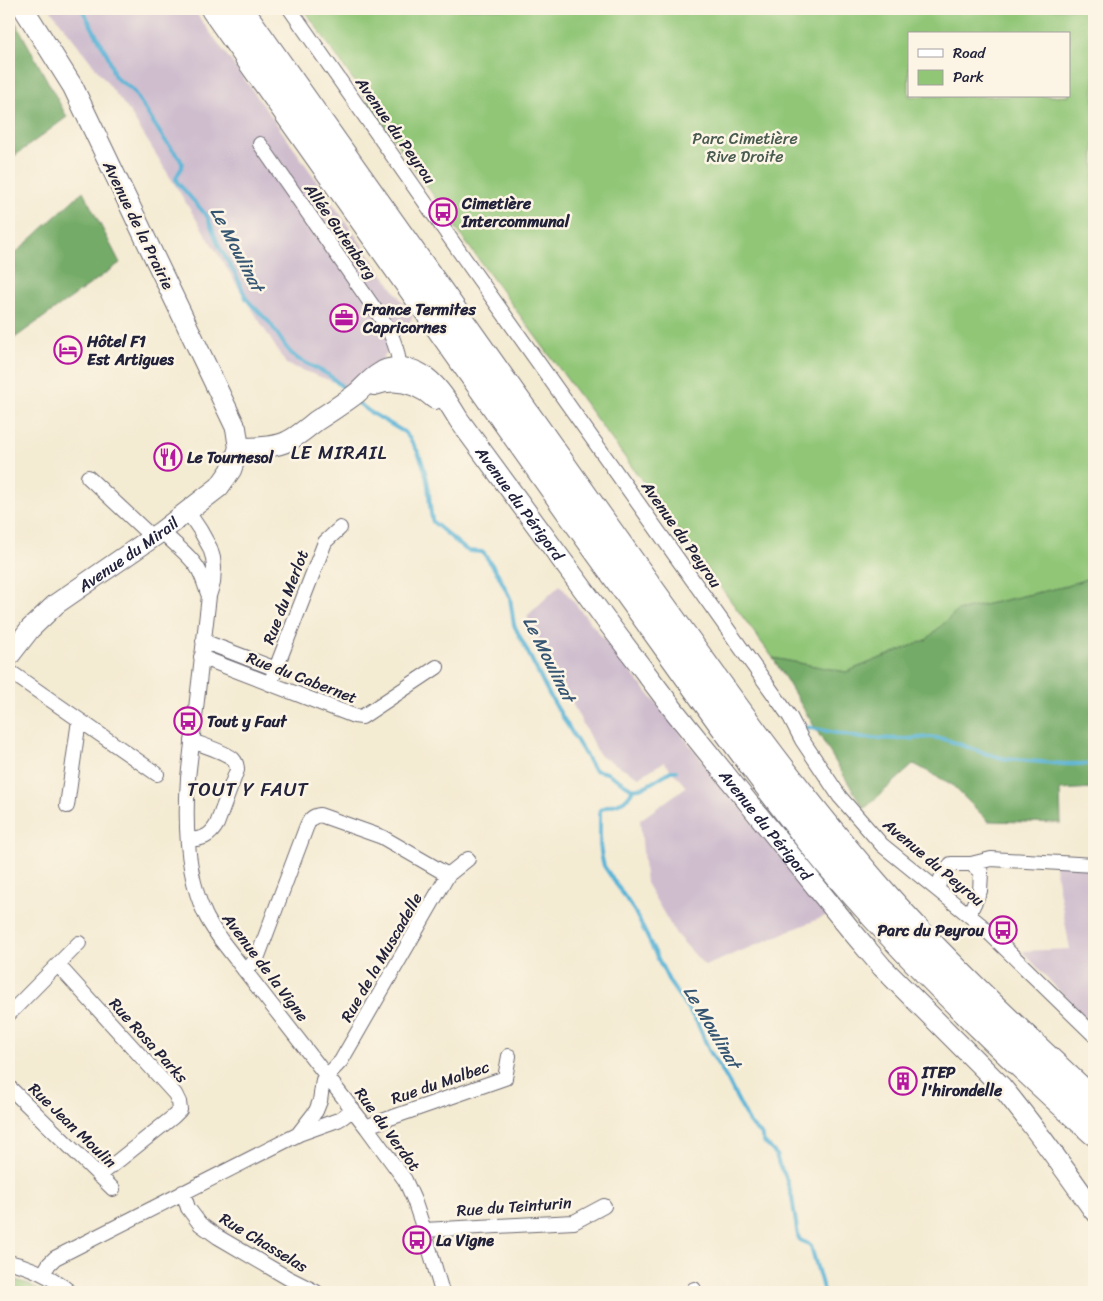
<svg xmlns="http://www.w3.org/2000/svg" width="1103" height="1301" font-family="Sriracha,sans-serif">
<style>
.industrial{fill:#cfbdce}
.green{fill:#91c677;stroke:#5a7459;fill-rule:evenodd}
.forest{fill:#74ab68;stroke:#4b6652}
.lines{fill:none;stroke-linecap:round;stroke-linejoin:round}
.stream{stroke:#59b4d7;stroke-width:4}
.street-casing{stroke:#6c6870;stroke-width:16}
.secondary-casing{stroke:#6c6870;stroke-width:22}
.highway-casing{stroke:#6c6870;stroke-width:28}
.street{stroke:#fff;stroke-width:14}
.secondary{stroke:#fff;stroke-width:20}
.highway{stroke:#fff;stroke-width:26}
.labels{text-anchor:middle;stroke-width:5;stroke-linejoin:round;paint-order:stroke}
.street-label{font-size:16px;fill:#22223b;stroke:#fcf5e5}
.park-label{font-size:16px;fill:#495b50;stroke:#fcf5e5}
.poi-label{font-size:16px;font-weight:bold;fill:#22223b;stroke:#fcf5e5;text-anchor:start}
.water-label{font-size:18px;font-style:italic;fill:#355572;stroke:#fcf5e5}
.quarter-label{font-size:19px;letter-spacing:1px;fill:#22223b;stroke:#fcf5e5}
</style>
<rect width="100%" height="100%" fill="#fcf5e5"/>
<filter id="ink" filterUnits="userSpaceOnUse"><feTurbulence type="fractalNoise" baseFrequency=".02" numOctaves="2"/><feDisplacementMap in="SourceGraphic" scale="10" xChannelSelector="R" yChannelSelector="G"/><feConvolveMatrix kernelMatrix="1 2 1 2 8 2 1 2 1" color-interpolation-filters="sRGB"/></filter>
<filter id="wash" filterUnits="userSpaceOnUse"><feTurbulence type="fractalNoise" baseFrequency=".0096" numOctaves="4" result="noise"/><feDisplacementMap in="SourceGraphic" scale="20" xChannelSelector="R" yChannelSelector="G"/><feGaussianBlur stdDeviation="1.12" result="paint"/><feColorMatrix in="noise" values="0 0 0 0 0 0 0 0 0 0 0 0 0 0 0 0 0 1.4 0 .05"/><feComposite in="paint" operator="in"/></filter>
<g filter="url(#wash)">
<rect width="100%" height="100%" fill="#f4ebd3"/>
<!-- industrial -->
<path class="industrial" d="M 50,9 L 193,9 L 261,102 L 413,317 L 358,391 L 286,364 L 129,111 Z
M 560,585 L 828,915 L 705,966 L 676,934 L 646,883 L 640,820 L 686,787 L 664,762 L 639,777 L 599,755 L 527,616 Z
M 1054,862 L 1094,866 L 1094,1028 L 1022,951 L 1070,949 Z"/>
<!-- green -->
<path class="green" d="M 304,9 L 1094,9 L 1094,576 L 1067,586 L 957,611 L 926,640 L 846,672 L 773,658 L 468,245 ZM 909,34 L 1069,34 L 1069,96 L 909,96 Z
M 9,1278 L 25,1283 L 43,1292 L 9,1292 Z"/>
<!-- forest -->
<path class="forest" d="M 9,10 L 67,117 L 9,160 Z
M 83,191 L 120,263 L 9,342 L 9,259 Z
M 1094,576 L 1094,788 L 1060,790 L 1061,823 L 988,821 L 951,784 L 914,764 L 864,809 L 773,658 L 846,672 L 926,640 L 957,611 L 1067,586 Z"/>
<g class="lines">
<!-- stream -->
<path class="stream" d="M 82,9 L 108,56 L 114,75 L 117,79 L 132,89 L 164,139 L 180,159 L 182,163 L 182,167 L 177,176 L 176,179 L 177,182 L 207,216 L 219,246 L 237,277 L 246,298 L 250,303 L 270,323 L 286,347 L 291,353 L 298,359 L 329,375 L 347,391
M 357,402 L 370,412 L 404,432 C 420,449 427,472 429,494 C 430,503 430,514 433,522 L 465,549 L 469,551 L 482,552 L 485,555 L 498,574 L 510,598 L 514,625 L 549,694 L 593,768 L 595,770 L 607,773 L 631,788 C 645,791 659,777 671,771 L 676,771
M 806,727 L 861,738 L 908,739 L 929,737 L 944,739 L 987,754 L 1006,759 L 1064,764 L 1094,764
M 631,788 L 632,791 C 624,807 612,802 600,810 L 600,845 L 602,858 L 604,866 L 635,912 L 670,983 L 697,1022 L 709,1050 L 727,1079 L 750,1124 L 761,1134 L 764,1142 L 776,1154 L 779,1165 L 785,1175 L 792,1197 L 798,1236 L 800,1240 L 807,1243 L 811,1246 L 824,1292"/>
</g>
</g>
<g filter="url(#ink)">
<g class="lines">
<!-- street casing -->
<g class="street-casing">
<path id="street" d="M 290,9 L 464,258 L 790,717 L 802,740 L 840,797 L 882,845 L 981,925 L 1094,1035
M 260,144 L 388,328 C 393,339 404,364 396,375
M 88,477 L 152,537
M 188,512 L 200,530 L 210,548 L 213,558 L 214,568 L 213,583 L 209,596 L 188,778 C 185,821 186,874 205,914 C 209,923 215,931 221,940 L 367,1128 L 405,1180 L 414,1200 L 424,1230 L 442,1292
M 162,531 C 173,544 188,553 197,567 C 203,576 205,587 209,596
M 203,641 L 276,669
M 201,657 L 354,716 L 362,717 L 437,667
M 9,671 L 157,774
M 270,684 L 325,542 L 340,528
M 67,806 L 79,720
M 188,840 C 202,839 210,837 217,824 L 237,770 C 237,766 236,762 233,759 C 226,752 202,745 192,741
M 971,864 L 991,859 L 1094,865
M 937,889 L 942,876 L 951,864 L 971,864 L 981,872 L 980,891 L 969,914
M 58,965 L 175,1094 L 179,1102 L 180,1110 L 173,1117 L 99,1176
M 244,970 L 252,964 L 258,956 L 306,828 C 309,820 312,816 320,815 L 382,837 L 448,875
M 9,1014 L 79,943
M 9,1087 L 113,1189
M 367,1128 L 373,1124 L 505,1078 L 509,1056
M 299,1133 L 316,1111 L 320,1101 L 323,1080 L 341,1061 L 448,875 L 468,859
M 183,1192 L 188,1208 L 200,1224 L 218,1237 L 288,1278 L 316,1292
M 424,1230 L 574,1222 L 604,1206
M 9,1262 C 32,1267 52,1277 70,1292
M 43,1274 L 49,1264 L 55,1258 L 299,1134 L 338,1120 L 343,1117 L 353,1109
M 692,1292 L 694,1289"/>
</g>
<!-- secondary casing -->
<g class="secondary-casing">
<g id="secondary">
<path d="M 374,385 C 397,377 417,383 435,399"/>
<path id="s1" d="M 239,448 C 253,448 275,448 288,441 C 298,436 307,428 316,421 C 330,412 344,403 357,393 C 365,386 371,378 380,373 C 385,369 392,368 398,368 C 428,367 446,398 459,420 L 605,619 L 676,713 L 850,929 L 882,967 L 1001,1086 C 1034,1126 1064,1168 1094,1211"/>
<path id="s2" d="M 9,656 L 30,629 L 56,604 L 162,531 L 219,487 L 231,470 L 239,448 L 236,428 L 73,87 L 24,9"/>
</g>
</g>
<!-- highway casing -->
<g class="highway-casing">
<path id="highway" d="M 214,9 C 333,177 451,346 571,514 C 621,584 671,654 722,724 C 756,770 790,817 826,861 C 908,959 999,1047 1094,1132
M 240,9 C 361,180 482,351 603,522 C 691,645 777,771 876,885 C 944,963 1019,1032 1094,1102"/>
</g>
<!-- street -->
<use href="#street" class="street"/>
<!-- secondary -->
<use href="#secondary" class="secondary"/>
<!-- highway -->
<use href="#highway" class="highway"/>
</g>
</g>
<!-- icons -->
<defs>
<g id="bus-ring" transform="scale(1.4375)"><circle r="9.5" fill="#fcf5e5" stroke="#b5179e" stroke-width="1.5"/><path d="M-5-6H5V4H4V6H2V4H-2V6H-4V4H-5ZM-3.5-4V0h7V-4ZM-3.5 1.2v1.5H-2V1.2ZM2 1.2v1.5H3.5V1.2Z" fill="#b5179e"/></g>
<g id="office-ring" transform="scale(1.4375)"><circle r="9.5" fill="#fcf5e5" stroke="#b5179e" stroke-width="1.5"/><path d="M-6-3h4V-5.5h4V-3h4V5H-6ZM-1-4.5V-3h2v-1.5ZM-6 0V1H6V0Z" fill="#b5179e"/></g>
<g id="hotel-ring" transform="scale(1.4375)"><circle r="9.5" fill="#fcf5e5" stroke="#b5179e" stroke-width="1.5"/><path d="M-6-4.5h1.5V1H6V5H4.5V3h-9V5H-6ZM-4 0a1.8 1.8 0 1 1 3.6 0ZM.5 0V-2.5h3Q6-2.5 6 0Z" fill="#b5179e"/></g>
<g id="restaurant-ring" transform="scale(1.4375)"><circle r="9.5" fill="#fcf5e5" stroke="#b5179e" stroke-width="1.5"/><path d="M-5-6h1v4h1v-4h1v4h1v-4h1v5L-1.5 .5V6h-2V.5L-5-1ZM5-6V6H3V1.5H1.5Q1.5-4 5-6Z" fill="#b5179e"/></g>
<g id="building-ring" transform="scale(1.4375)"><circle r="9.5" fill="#fcf5e5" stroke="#b5179e" stroke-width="1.5"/><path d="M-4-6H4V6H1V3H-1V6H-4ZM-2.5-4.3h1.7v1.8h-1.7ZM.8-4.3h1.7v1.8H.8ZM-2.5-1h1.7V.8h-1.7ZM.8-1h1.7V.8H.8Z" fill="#b5179e"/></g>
</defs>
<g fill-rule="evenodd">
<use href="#bus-ring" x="443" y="212"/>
<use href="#office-ring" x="344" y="318"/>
<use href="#hotel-ring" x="68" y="350"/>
<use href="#restaurant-ring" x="168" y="457"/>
<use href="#bus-ring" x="188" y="721"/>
<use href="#bus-ring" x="1003" y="930"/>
<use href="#building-ring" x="903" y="1081"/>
<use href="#bus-ring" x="417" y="1240"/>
</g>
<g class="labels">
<!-- street labels -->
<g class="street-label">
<text transform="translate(396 130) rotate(55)" y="6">Avenue du Peyrou</text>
<text transform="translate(139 225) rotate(64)" y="6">Avenue de la Prairie</text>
<text transform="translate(341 231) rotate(55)" y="6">Allée Gutenberg</text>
<text dy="6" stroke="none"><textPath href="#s1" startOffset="371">Avenue du Périgord</textPath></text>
<text transform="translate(682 534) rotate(55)" y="6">Avenue du Peyrou</text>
<text dy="6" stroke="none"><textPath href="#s2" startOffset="158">Avenue du Mirail</textPath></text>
<text transform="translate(285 597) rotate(-69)" y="6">Rue du Merlot</text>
<text transform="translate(302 677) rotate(21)" y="6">Rue du Cabernet</text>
<text dy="6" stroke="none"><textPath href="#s1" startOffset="776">Avenue du Périgord</textPath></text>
<text transform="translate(934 862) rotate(40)" y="6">Avenue du Peyrou</text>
<text transform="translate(381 957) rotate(-60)" y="6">Rue de la Muscadelle</text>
<text transform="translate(266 967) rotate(53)" y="6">Avenue de la Vigne</text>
<text transform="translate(149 1040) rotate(48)" y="6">Rue Rosa Parks</text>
<text transform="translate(440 1082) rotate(-19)" y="6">Rue du Malbec</text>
<text transform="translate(73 1125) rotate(44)" y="6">Rue Jean Moulin</text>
<text transform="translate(388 1129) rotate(54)" y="6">Rue du Verdot</text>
<text transform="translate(514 1206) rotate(-4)" y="6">Rue du Teinturin</text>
<text transform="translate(264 1242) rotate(31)" y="6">Rue Chasselas</text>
</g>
<!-- park labels -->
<g class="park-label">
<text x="745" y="144">Parc Cimetière<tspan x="745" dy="18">Rive Droite</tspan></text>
</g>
<!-- poi labels -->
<g class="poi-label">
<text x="462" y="209">Cimetière<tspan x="462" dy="18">Intercommunal</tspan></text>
<text x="363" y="315">France Termites<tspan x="363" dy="18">Capricornes</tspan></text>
<text x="87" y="347">Hôtel F1<tspan x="87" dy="18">Est Artigues</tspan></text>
<text x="187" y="463">Le Tournesol</text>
<text x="207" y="727">Tout y Faut</text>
<text x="984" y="936" text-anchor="end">Parc du Peyrou</text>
<text x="922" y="1078">ITEP<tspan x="922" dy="18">l'hirondelle</tspan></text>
<text x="436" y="1246">La Vigne</text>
</g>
<!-- water labels -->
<g class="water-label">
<text transform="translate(237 249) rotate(62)" y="6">Le Moulinat</text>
<text transform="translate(549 659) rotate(63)" y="6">Le Moulinat</text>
<text transform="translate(712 1027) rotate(59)" y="6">Le Moulinat</text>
</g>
<!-- quarter labels -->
<g class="quarter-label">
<text x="339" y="459">LE MIRAIL</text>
<text x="248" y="796">TOUT Y FAUT</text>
</g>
</g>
<!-- margin -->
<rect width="1103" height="1301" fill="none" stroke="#fcf5e5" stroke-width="30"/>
<!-- legend -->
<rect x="908" y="32" width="162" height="65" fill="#fcf5e5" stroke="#a5a1a1"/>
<rect x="918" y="49" width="25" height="8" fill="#ffffff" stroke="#a5a1a1"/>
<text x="953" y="58" font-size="15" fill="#22223b">Road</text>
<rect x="918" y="70" width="25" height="15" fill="#91c677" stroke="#a5a1a1"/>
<text x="953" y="82" font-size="15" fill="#22223b">Park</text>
</svg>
